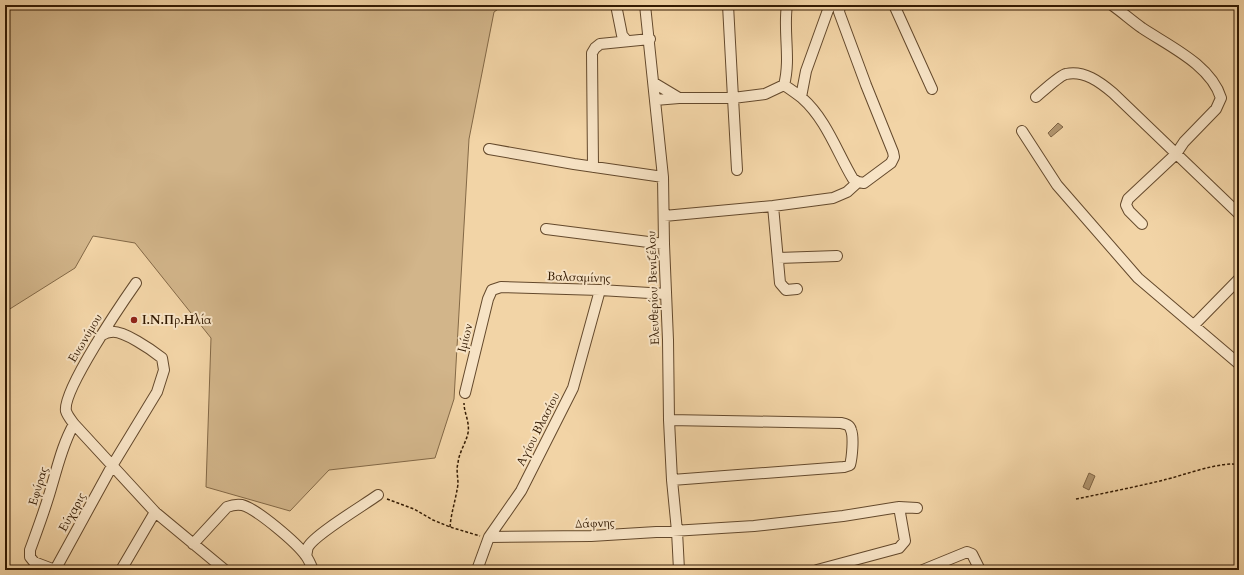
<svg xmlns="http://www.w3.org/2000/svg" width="1244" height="575" font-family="Cardo,serif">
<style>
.green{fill:#d2b58a;stroke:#836846}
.water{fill:#b1956f;stroke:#7f6444}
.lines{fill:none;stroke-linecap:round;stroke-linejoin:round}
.minor-casing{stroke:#64492c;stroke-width:12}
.path{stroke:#341b03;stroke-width:1.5;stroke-dasharray:3 2;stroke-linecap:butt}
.minor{stroke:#f7e3c5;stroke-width:10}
.poi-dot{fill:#8f2418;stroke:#f7e3c5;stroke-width:1.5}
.labels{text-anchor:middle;stroke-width:4;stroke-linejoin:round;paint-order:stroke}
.street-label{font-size:12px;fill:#341b03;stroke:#f7e3c5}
.poi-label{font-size:12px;font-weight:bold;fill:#341b03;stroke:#f7e3c5;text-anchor:start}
</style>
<rect width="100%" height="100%" fill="#f2d4a6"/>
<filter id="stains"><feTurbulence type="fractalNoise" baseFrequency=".005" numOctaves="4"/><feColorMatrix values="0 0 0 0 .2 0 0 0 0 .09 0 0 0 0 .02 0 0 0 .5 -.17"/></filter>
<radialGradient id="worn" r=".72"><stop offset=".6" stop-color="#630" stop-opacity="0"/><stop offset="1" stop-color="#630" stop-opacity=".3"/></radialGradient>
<!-- green -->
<path class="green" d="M 5,5 L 504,5 L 494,12 L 469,139 L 454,399 L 435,458 L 329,470 L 290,511 L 206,487 L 211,338 L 135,243 L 93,236 L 75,268 L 5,312 Z"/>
<!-- water -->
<path class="water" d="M 1058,123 L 1063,127 L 1051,137 L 1048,133 Z
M 1089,473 L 1095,476 L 1089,490 L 1083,487 Z"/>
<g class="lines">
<!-- minor casing -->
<g class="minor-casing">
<path id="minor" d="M 616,5 L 622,35 L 627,41
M 645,5 L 663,177 L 664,244 L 668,340 L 669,420 L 672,480 L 677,531 L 679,570
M 728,5 L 733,98 L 765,94 L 784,85 C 791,59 783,31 787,5
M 894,5 L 932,89
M 1112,5 C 1122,12 1132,21 1142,28 C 1169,46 1211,65 1221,98 L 1216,109 L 1184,142 L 1176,154 L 1128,199 L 1126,205 L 1129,211 L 1142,224
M 654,83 L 679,98
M 784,85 C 790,89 796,93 802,98 C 826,119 837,152 853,179 L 858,182 L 864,183 L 891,163 L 894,157 L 893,152 L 866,85 L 839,12 L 840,5
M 801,97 L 806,71 L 828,10 L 832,5
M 1036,97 C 1042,92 1060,75 1066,74 C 1084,70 1100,82 1113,93 L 1239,214
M 655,100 L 679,98 L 733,98 L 737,170
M 1022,131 L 1057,185 L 1138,278 L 1239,364
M 489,149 L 574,164 L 663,177
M 593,167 L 592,53 L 595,48 L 600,44 L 650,39
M 773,206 L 780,283 L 786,290 L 797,289
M 664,216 L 773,206 L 833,198 L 847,192 L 858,182
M 546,229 L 664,244
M 778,258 L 837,256
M 136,283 C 122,303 62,391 66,411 C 67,415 71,420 74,424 L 155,512 L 225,570
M 1194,325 L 1239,279
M 465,393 L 488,299 L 492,290 L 501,287 L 600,290 L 666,294
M 669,420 L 841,423 C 846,424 850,425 851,430 C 854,437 852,458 850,465 L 844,467 L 672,480
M 489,537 L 591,536 L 754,526 L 843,516 L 899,507 L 917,508
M 193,544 L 227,507 C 232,505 236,504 242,505 C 257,509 297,543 306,556 C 309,560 311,565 313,570
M 306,556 C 307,553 307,549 308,547 C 314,535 364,505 378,495
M 55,570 L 112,466 L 157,392 L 164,370 L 162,358 C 152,350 123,330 111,332 C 108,332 104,334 102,335
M 55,570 L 34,562 L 30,557 L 30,550 C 38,528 46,507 52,485 C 58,465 63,443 74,424
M 121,570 L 155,512
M 477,570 L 489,537 L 521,491 L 573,388 L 600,290
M 817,570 L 899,548 L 905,541 L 899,507
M 923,570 L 967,552 L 972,554 L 980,570"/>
</g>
<!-- path -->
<path class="path" d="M 387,499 L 414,509 L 433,520 L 450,527 L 480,536
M 1076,499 C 1105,493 1135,487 1164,480 C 1181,476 1224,460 1239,465
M 450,527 C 451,513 456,499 458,484 C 458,477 456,470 458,463 C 459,452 466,443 468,433 C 470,422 464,413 464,403"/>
<!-- minor -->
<use href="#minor" class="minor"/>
</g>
<!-- markers -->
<circle class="poi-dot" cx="134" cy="320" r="4"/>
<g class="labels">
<!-- street labels -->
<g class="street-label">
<text transform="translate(579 277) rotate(2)" y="4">Βαλσαμίνης</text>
<text transform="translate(653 288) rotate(-92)" y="4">Ελευθερίου Βενιζέλου</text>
<text transform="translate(85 338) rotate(-59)" y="4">Ευωνύμου</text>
<text transform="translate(465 338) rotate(-76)" y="4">Ιμίων</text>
<text transform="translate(538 429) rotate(-63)" y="4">Αγίου Βλασίου</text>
<text transform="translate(38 486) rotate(-73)" y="4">Εφύρας</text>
<text transform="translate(72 512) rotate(-61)" y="4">Εύχαρις</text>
<text transform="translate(595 523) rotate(-2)" y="4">Δάφνης</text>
</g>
<!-- poi labels -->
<g class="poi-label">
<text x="142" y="324">Ι.Ν.Πρ.Ηλία</text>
</g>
</g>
<!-- margin -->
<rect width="1244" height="575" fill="none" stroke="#f2d4a6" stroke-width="20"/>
<rect x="6" y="6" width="1232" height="563" fill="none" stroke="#341b03" stroke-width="2"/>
<rect x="10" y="10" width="1224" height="555" fill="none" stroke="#341b03"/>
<rect width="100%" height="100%" filter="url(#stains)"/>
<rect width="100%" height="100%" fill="url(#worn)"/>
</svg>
